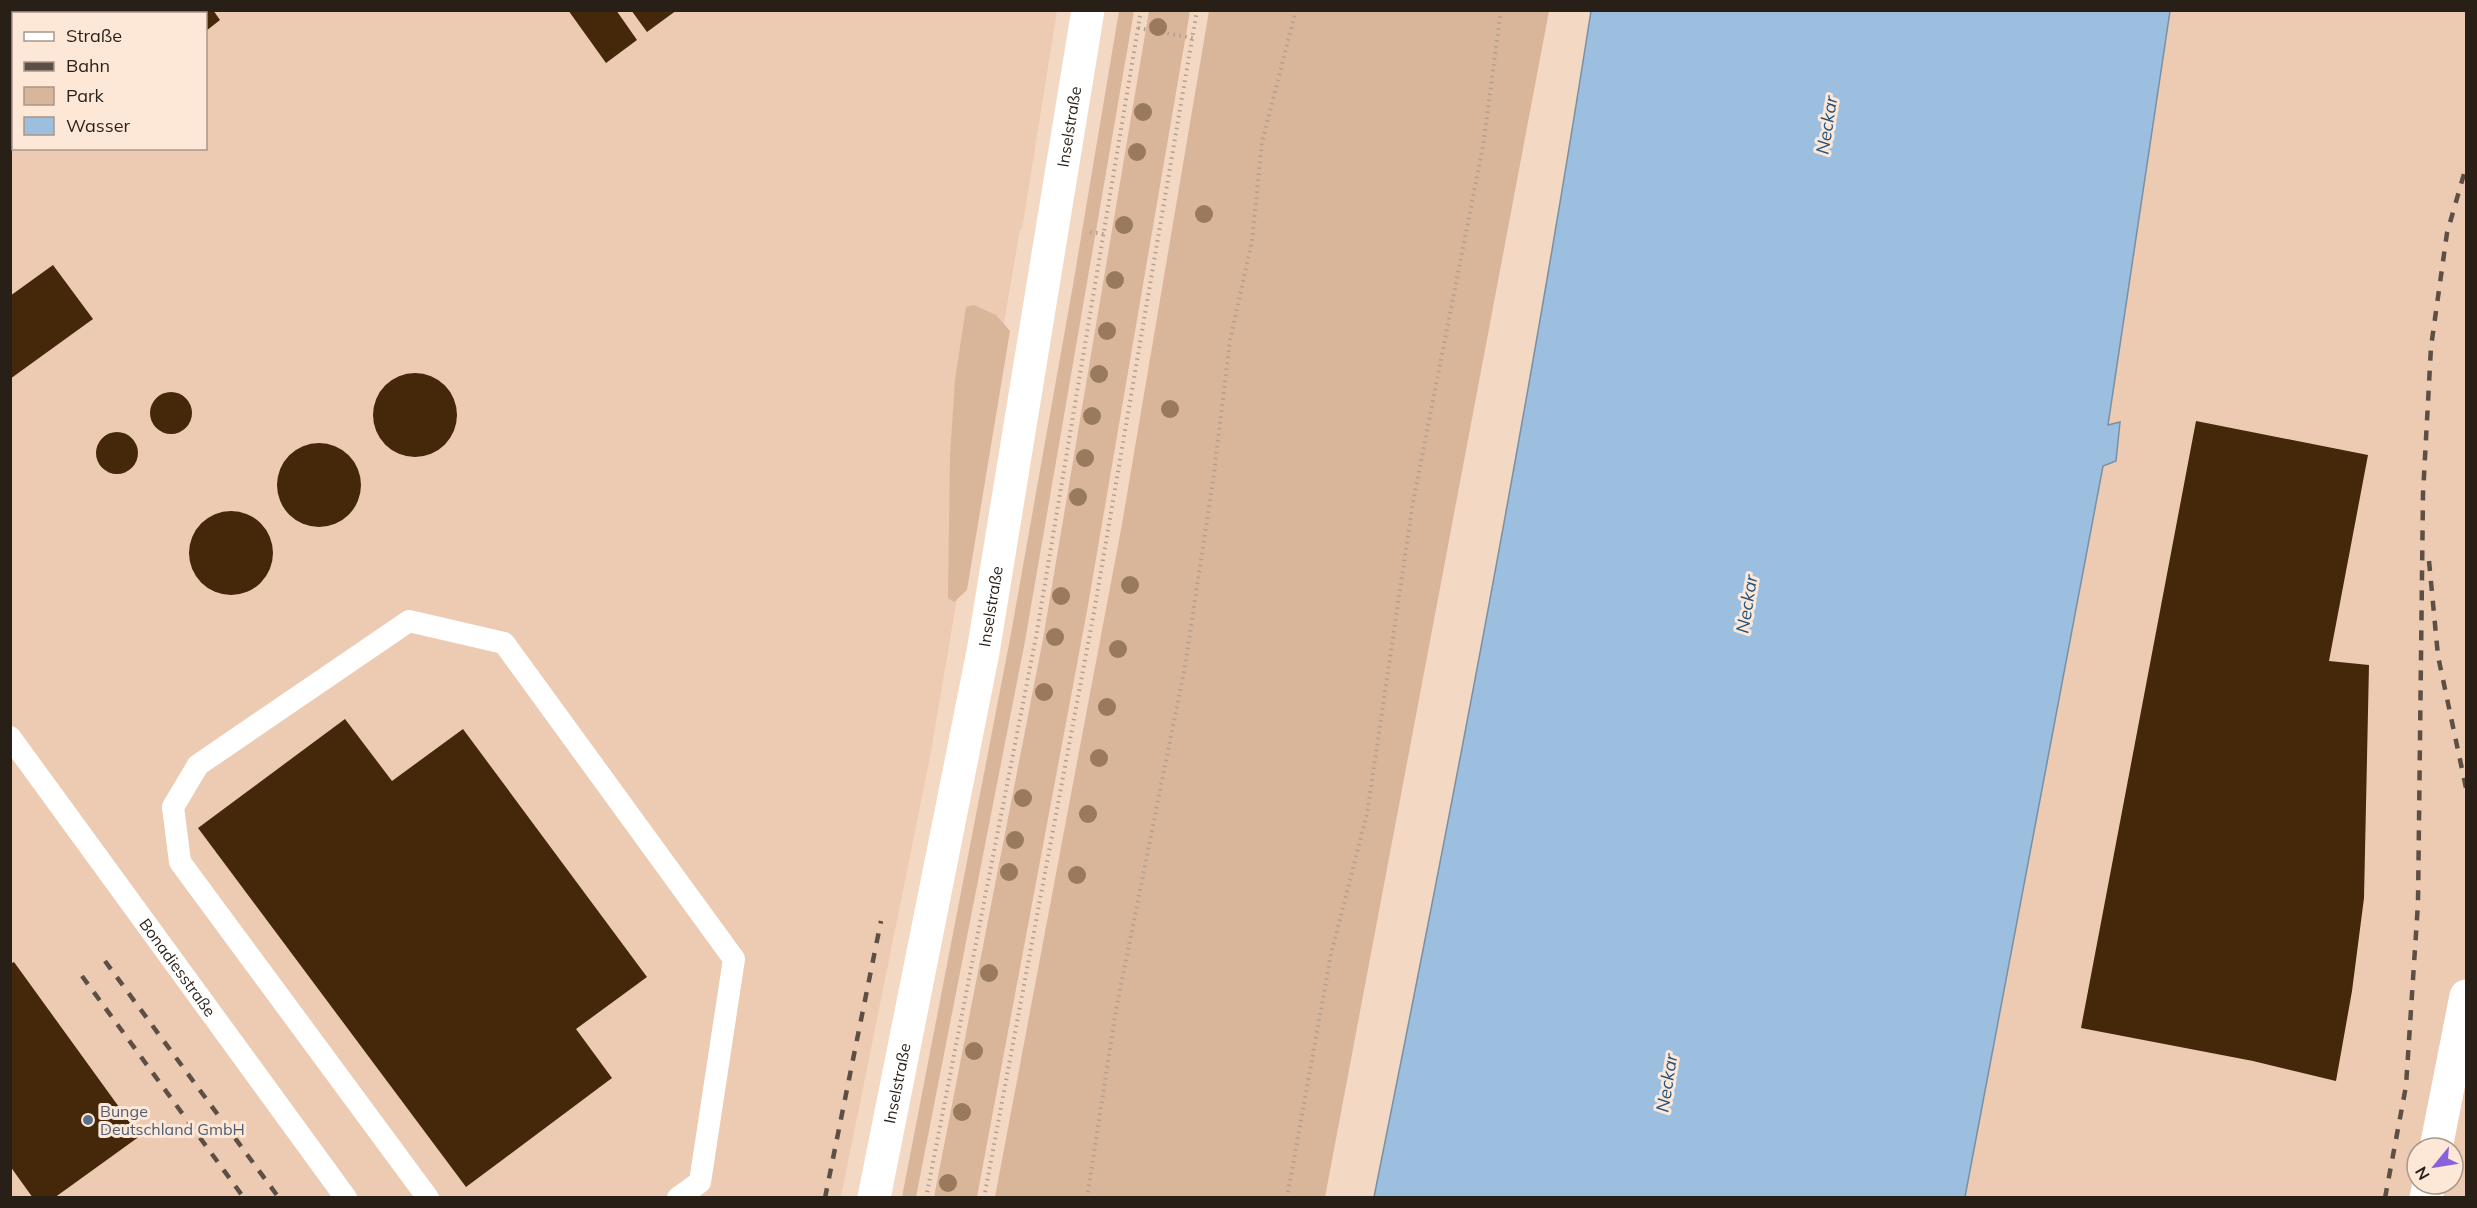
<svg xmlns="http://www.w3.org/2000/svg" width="2477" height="1208" font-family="Mulish,sans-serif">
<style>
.built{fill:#eccbb2;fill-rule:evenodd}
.green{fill:#d9b69a}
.water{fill:#9cbfe0;stroke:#798fa4;stroke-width:1.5}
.building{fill:#45280a}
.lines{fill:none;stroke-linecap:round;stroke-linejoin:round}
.path{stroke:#b49f8e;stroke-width:4;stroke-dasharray:1.5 4.5;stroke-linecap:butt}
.service{stroke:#fff;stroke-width:22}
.minor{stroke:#fff;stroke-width:33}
.tertiary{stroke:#fff;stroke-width:33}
.rail{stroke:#5d4f44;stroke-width:4.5;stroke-dasharray:10 10;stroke-linecap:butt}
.tree{fill:#9a7a5c}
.service-dot{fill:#5c6f8a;stroke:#fde7d6;stroke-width:2}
.labels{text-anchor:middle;stroke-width:6;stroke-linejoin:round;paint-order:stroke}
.street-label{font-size:16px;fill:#281f17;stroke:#fde7d6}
.service-label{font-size:16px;fill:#4e5e75;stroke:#fde7d6;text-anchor:start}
.water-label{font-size:18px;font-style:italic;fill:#1f537f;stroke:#fde7d6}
</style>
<rect width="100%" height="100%" fill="#f3d8c3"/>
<!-- built -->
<path class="built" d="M 10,11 L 1057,11 L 1022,229 L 1020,229 L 930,757 L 841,1197 L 11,1197 ZM 14,14 L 206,14 L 206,148 L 14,148 Z
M 2170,11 L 2466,11 L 2466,1197 L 1965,1198 L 2103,466 L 2116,461 L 2120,422 L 2108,426 ZM 2417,1148 L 2453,1148 L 2453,1184 L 2417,1184 Z"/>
<!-- green -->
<path class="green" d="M 1119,11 L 1134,11 L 1025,641 L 916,1197 L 902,1197 L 1010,639 L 1073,285 Z
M 1149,11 L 1190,11 L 1087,611 L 977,1197 L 934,1197 L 1043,639 Z
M 1209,11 L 1549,11 L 1325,1197 L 995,1197 L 1122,524 Z
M 974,305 L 996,315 L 1010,331 L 967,590 L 954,602 L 948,598 L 950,455 L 955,380 L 966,307 Z"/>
<!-- water -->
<path class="water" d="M 1591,11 L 2170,11 L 2108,425 L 2120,422 L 2116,461 L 2103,466 L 1965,1197 L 1374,1197 C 1453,803 1529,408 1591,11 Z"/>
<!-- building -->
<path class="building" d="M 92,10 L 213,10 L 220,20 L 206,31 L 206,14 L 87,14 Z
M 568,10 L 616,10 L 637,40 L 606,63 Z
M 631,10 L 677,10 L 647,32 Z
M 53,265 L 93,319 L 10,379 L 10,296 Z
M373 415a42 42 0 1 1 84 0a42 42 0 1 1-84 0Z
M150 413a21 21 0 1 1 42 0a21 21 0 1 1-42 0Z
M 2196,421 L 2368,455 L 2329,661 L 2369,665 L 2364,898 L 2352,991 L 2336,1081 L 2253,1061 L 2081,1028 Z
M96 453a21 21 0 1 1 42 0a21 21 0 1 1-42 0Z
M277 485a42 42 0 1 1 84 0a42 42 0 1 1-84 0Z
M189 553a42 42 0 1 1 84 0a42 42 0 1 1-84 0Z
M 345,719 L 392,781 L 463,729 L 647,977 L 576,1029 L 612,1078 L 466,1187 L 198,828 Z
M 14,962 L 140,1136 L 54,1198 L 33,1198 L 10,1166 L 10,964 Z"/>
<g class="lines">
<!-- path -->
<path class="path" d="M 1138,28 L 1193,38
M 1090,232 L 1104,234
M 926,1198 L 1036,637 L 1141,10
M 984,1198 L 1094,612 L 1197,10
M 1087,1198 L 1116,1010 L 1185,666 L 1213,481 L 1230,340 L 1252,241 L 1262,142 L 1296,10
M 1287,1198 L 1331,954 L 1367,814 L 1413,502 L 1483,146 L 1501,10"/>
<!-- service -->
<g class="service">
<path id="s1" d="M 10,737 L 346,1198"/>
<path d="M 428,1198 L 180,862 L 173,807 L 198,765 L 409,621 L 504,643 L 734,959 L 700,1182 L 678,1198"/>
</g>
<!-- minor -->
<path class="minor" d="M 2436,1148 L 2466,996
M 2426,1198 L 2429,1184"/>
<!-- tertiary -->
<path class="tertiary" id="s2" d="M 874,1198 L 983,652 L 1088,10"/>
<!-- rail -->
<path class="rail" d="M 2429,561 L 2438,656 L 2466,788
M 105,961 L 279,1198
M 82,976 L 244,1198
M 825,1198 L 881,921
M 2385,1198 L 2406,1086 L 2418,903 L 2423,494 L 2431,347 L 2447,233 L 2466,167"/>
</g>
<!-- trees -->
<g class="tree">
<circle cx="1158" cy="27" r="9"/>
<circle cx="1143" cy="112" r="9"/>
<circle cx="1137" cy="152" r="9"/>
<circle cx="1204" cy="214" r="9"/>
<circle cx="1124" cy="225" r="9"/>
<circle cx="1115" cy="280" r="9"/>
<circle cx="1107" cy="331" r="9"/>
<circle cx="1099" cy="374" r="9"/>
<circle cx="1170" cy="409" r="9"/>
<circle cx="1092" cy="416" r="9"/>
<circle cx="1085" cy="458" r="9"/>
<circle cx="1078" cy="497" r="9"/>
<circle cx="1130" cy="585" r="9"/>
<circle cx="1061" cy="596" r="9"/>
<circle cx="1055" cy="637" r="9"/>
<circle cx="1118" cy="649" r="9"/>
<circle cx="1044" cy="692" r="9"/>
<circle cx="1107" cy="707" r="9"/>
<circle cx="1099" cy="758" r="9"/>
<circle cx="1023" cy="798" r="9"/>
<circle cx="1088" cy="814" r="9"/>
<circle cx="1015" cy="840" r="9"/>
<circle cx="1009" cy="872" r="9"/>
<circle cx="1077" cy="875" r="9"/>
<circle cx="989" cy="973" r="9"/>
<circle cx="974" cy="1051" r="9"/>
<circle cx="962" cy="1112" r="9"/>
<circle cx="948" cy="1183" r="9"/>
</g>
<!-- markers -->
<circle class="service-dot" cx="88" cy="1120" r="6"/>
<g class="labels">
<!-- street labels -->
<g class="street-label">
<text dy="6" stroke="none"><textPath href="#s2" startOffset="1089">Inselstraße</textPath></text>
<text dy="6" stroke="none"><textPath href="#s2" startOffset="603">Inselstraße</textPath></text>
<text dy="6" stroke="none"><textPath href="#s1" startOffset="285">Bonadiesstraße</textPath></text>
<text dy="6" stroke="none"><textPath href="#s2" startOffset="117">Inselstraße</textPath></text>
</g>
<!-- service labels -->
<g class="service-label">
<text x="100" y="1117">Bunge<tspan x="100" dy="18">Deutschland GmbH</tspan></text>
</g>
<!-- water labels -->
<g class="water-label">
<text transform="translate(1827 125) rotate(-81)" y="6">Neckar</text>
<text transform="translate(1747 604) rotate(-81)" y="6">Neckar</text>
<text transform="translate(1667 1083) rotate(-81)" y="6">Neckar</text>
</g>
</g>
<!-- border -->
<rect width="2477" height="1208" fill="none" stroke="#281f17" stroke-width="24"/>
<!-- legend -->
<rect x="12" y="12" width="195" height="138" fill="#fde7d6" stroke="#a8978a" stroke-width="1.5"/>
<rect x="24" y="32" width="30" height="9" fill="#ffffff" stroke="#a8978a" stroke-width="1.5"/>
<text x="66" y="42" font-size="18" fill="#281f17">Straße</text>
<rect x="24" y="62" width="30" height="9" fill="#5d4f44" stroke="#a8978a" stroke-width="1.5"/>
<text x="66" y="72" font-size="18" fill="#281f17">Bahn</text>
<rect x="24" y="87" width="30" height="18" fill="#d9b69a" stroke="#a8978a" stroke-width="1.5"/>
<text x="66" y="102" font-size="18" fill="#281f17">Park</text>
<rect x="24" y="117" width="30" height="18" fill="#9cbfe0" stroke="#a8978a" stroke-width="1.5"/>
<text x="66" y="132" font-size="18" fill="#281f17">Wasser</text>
<!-- north arrow -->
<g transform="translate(2435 1166) rotate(240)"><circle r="28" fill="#fde7d6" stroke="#a8978a" stroke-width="1.5"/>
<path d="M0-4.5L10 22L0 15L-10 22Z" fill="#8a61dc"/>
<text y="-9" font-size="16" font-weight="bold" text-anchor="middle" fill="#281f17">N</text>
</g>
</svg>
